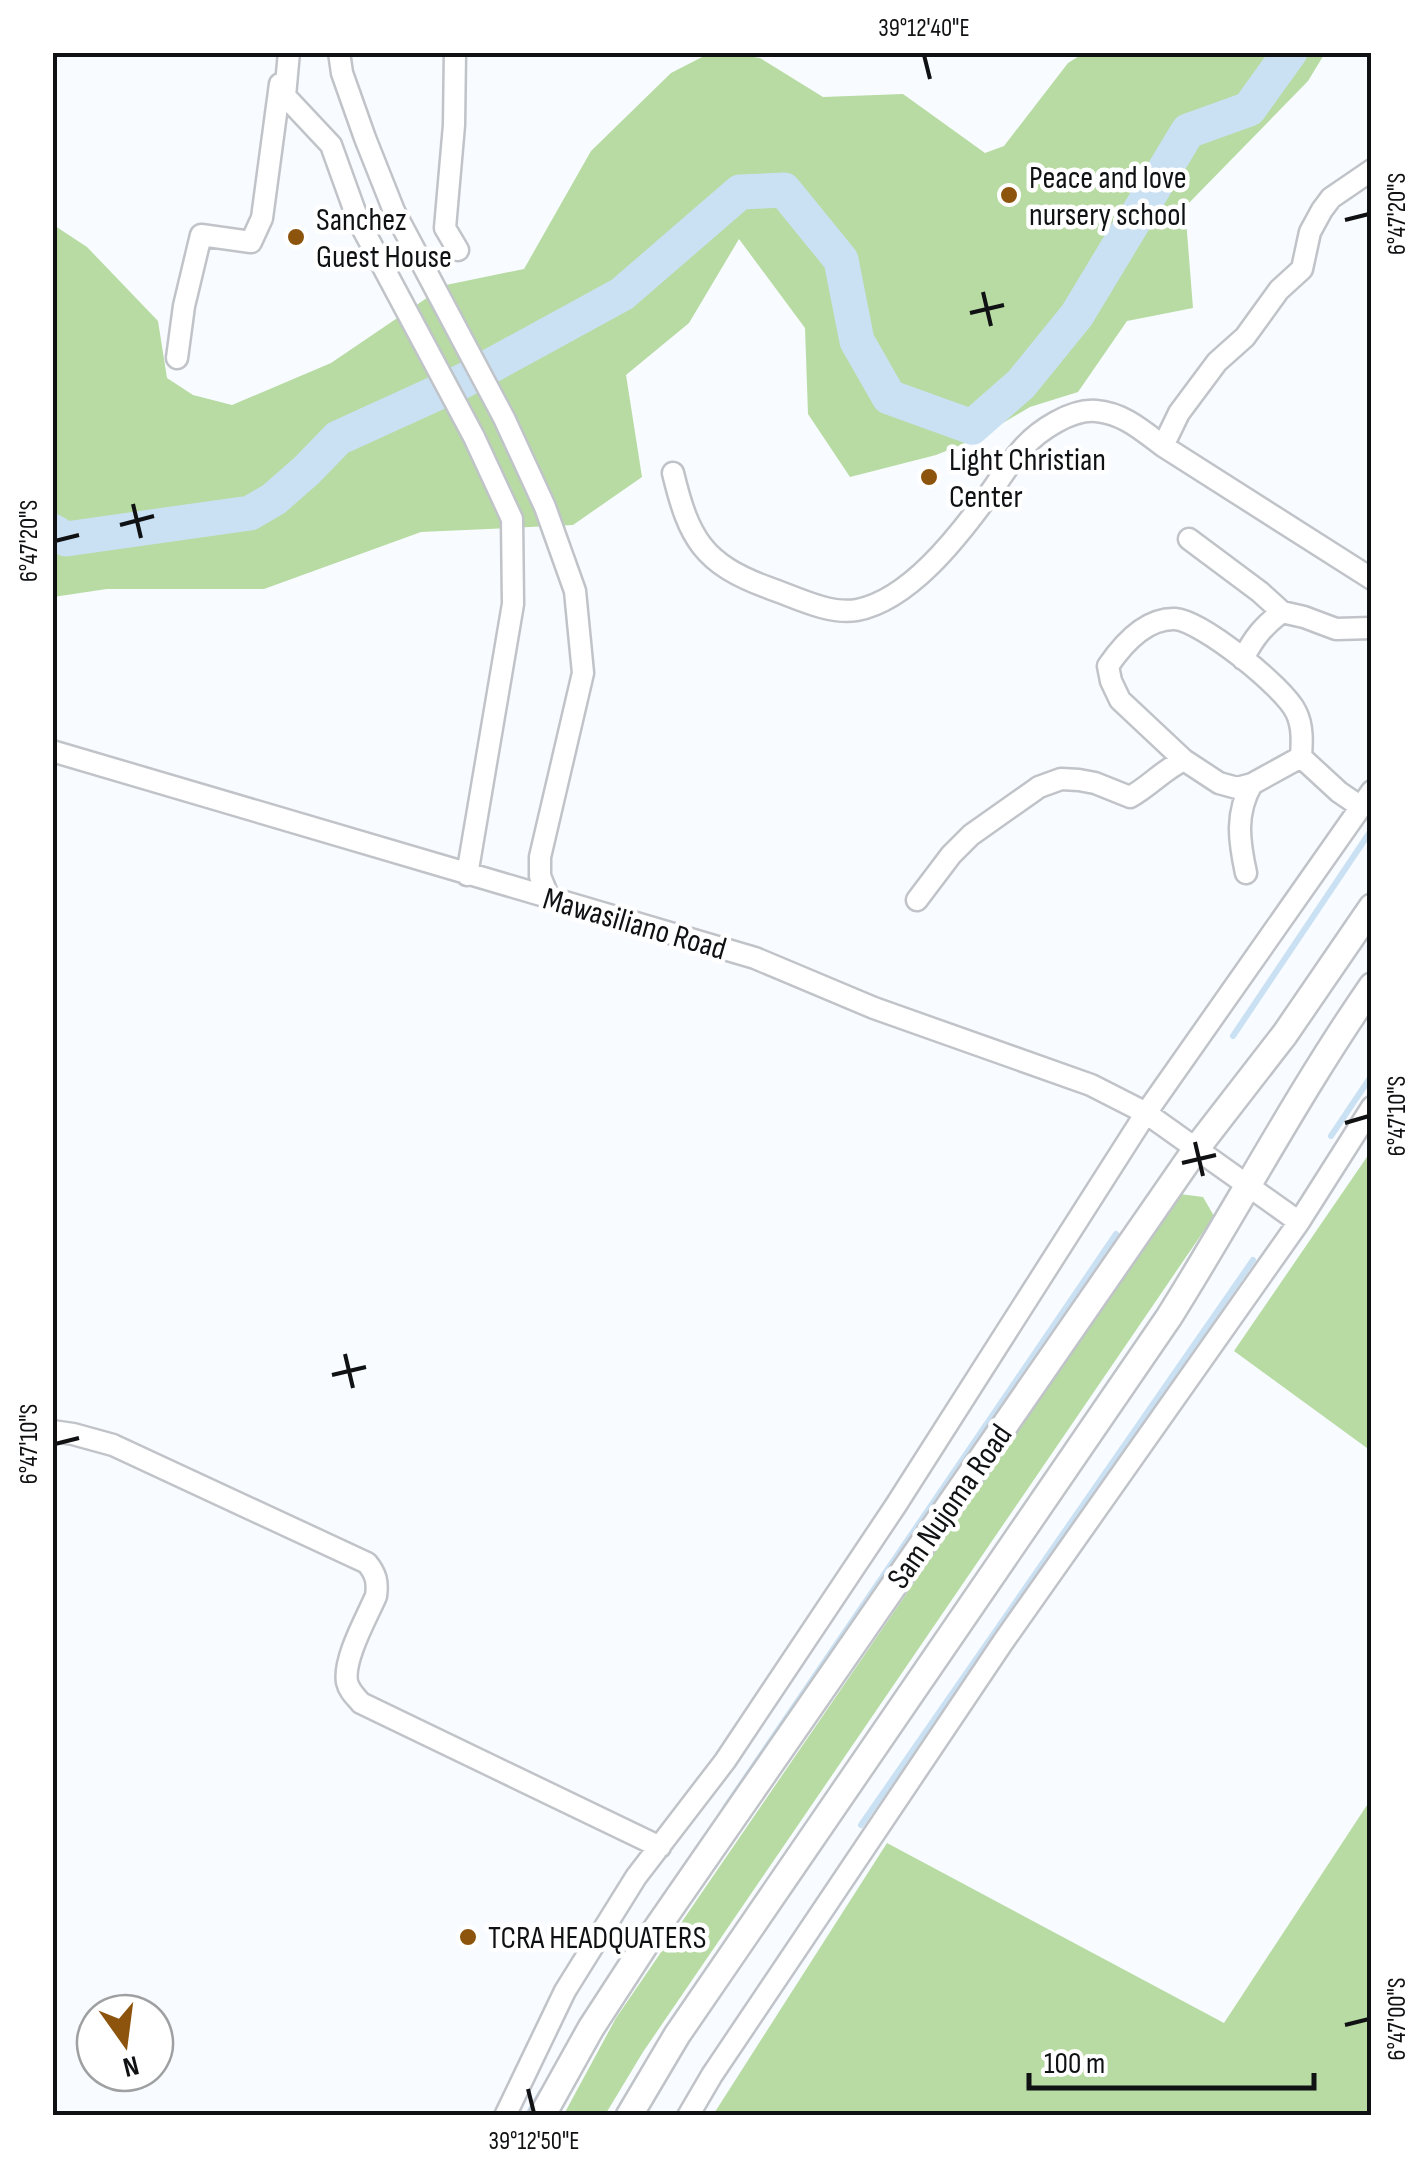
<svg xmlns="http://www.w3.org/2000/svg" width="1424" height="2168" font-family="'Sofia Sans Condensed',sans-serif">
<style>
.green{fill:#b7dba2}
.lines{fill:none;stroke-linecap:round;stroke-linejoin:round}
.stream{stroke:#cae1f4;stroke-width:6}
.river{stroke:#cae1f4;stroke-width:35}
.minor-casing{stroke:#c0c4c9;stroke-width:25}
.major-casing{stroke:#c0c4c9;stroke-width:30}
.minor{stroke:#fff;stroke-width:20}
.major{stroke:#fff;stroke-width:25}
.ticks{fill:none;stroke:#101113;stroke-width:4}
.poi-dot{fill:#8d540e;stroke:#fff;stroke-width:4}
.labels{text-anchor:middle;stroke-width:9;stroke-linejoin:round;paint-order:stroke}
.poi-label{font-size:32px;fill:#101113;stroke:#fff;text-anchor:start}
.street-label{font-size:32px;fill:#101113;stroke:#fff}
.neatline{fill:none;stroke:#101113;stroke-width:4}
.ticks-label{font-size:25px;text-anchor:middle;fill:#101113}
</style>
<rect width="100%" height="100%" fill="#f8fbff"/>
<!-- green -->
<path class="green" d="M 710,53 L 728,53 L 760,58 L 823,97 L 903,94 L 985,153 L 1004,146 L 1068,63 L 1084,53 L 1325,53 L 1308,81 L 1185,207 L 1193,308 L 1127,321 L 1078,392 L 1030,407 L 976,439 L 936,455 L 850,477 L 808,414 L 805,328 L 739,239 L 689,323 L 626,375 L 642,477 L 573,525 L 421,532 L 264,589 L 107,589 L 53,597 L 52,224 L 87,247 L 158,321 L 167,378 L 193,395 L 232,405 L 331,363 L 446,285 L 524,269 L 591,151 L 671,73 Z
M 1371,1151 L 1371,1451 L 1234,1351 Z
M 1180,1194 L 1203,1197 L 1214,1216 L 643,2052 L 605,2115 L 563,2116 L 616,2018 Z
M 1371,1799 L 1371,2115 L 713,2115 L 887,1843 L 1224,2023 Z"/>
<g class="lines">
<!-- stream -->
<path class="stream" d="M 1233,1036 L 1372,829
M 1331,1136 L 1372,1075
M 725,1808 L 1116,1234
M 861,1825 L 1253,1260
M 527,2116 L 542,2091"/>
<!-- river -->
<path class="river" d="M 52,531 L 66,539 L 250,513 L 274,499 L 307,470 L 338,438 L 463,381 L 622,294 L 740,192 L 784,190 L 841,260 L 857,341 L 889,397 L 972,427 L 1021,384 L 1077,315 L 1188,131 L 1249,109 L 1290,52"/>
<!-- minor casing -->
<g class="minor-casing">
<path id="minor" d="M 289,52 L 285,96 L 331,145 L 358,220 L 474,437 L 512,519 L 513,604 L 467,875
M 339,52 L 342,73 L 365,138 L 394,211 L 504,418 L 545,507 L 575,591 L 583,673 L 540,857 L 540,876 L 549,898
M 455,52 L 454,125 L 445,228 L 458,250
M 177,358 L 184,306 L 201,235 L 251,242 L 262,218 L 280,84
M 1163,446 L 1179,413 L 1217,362 L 1245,337 L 1279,290 L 1302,269 L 1310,232 L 1322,210 L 1331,198 L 1372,170
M 673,473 C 689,539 703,564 769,588 C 795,597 829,615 857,610 C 909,600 957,538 987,497 C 999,481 1009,463 1023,448 C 1039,430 1071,409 1096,411 C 1123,413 1143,431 1163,446 L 1372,579
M 1189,539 L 1260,592 L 1282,612
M 1243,659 C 1253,639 1263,626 1282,612 L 1304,617 L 1336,629 L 1372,628
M 52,751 L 755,958 L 874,1008 L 1091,1085 L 1146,1113 L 1299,1222
M 1301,757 C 1302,742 1303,726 1296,712 C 1284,687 1202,621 1175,619 C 1146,618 1123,644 1108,666 L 1111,681 L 1120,700 L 1184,760 L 1219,783 L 1237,788 L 1252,784 L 1301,757 L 1339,792 L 1361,807
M 1246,873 C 1239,841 1235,813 1252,784
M 917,900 L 951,855 L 971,835 L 1039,787 L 1061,779 L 1079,780 L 1095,783 L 1130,797 C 1150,786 1163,770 1184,760
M 52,1431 L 73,1434 L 113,1445 L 367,1563 C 376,1574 378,1582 376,1596 C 367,1617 343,1659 347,1682 C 349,1691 355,1696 361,1703 L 660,1847
M 505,2116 L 565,1991 L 636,1877 L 725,1761 L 896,1505 L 1146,1113 L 1372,791
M 688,2116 L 712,2075 L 1003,1642 L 1299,1222 L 1372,1107"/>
</g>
<!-- major casing -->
<g class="major-casing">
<path id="major" d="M 542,2116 L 591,2028 L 643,1948 L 1196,1149 L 1285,1034 L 1372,907
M 629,2116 L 677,2035 L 1169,1317 C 1238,1207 1298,1093 1372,986"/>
</g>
<!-- minor -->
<use href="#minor" class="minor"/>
<!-- major -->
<use href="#major" class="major"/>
</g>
<!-- ticks -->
<path class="ticks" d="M 924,55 L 930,79M 1345,220 L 1369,214M 983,292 L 991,326M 970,313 L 1004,305M 133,504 L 141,538M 120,525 L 154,516M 55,541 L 79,535M 1345,1123 L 1369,1116M 1195,1142 L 1203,1176M 1182,1163 L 1216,1155M 345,1354 L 353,1388M 332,1375 L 366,1367M 55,1444 L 79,1438M 1345,2025 L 1369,2019M 528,2089 L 534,2113"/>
<!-- markers -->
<g class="poi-dot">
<circle cx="1009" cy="195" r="10"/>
<circle cx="296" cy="237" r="10"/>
<circle cx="929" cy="477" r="10"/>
<circle cx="468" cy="1937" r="10"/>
</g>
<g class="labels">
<!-- poi labels -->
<g class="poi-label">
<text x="1029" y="188">Peace and love<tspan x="1029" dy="37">nursery school</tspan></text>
<text x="316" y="230">Sanchez<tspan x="316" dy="37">Guest House</tspan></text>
<text x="949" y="470">Light Christian<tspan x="949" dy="37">Center</tspan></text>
<text x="488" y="1948">TCRA HEADQUATERS</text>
</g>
<!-- street labels -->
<g class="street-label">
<text transform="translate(635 923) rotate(16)" y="11">Mawasiliano Road</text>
<text transform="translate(949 1506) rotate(-55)" y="11">Sam Nujoma Road</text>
</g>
</g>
<!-- border -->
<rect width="1424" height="2168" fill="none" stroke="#ffffff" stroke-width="110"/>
<!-- north arrow -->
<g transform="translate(125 2043) rotate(166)"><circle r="48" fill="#ffffff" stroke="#9fa0a1" stroke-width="2.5"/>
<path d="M0-8L18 38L0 25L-18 38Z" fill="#8d540e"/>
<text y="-15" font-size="28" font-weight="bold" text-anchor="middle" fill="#101113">N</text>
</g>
<!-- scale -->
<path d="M1029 2073v15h285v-15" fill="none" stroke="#101113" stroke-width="5"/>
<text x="1044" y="2073" font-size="30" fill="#101113" stroke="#ffffff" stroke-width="8" paint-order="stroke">100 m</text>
<rect x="55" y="55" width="1314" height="2058" class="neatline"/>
<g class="ticks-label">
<text x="924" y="36">39°12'40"E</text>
<text transform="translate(1396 214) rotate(-90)" y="9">6°47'20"S</text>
<text transform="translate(28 541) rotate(-90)" y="9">6°47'20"S</text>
<text transform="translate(1396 1116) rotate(-90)" y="9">6°47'10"S</text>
<text transform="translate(28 1444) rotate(-90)" y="9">6°47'10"S</text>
<text transform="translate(1396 2019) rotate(-90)" y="9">6°47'00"S</text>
<text x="534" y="2149">39°12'50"E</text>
</g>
</svg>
